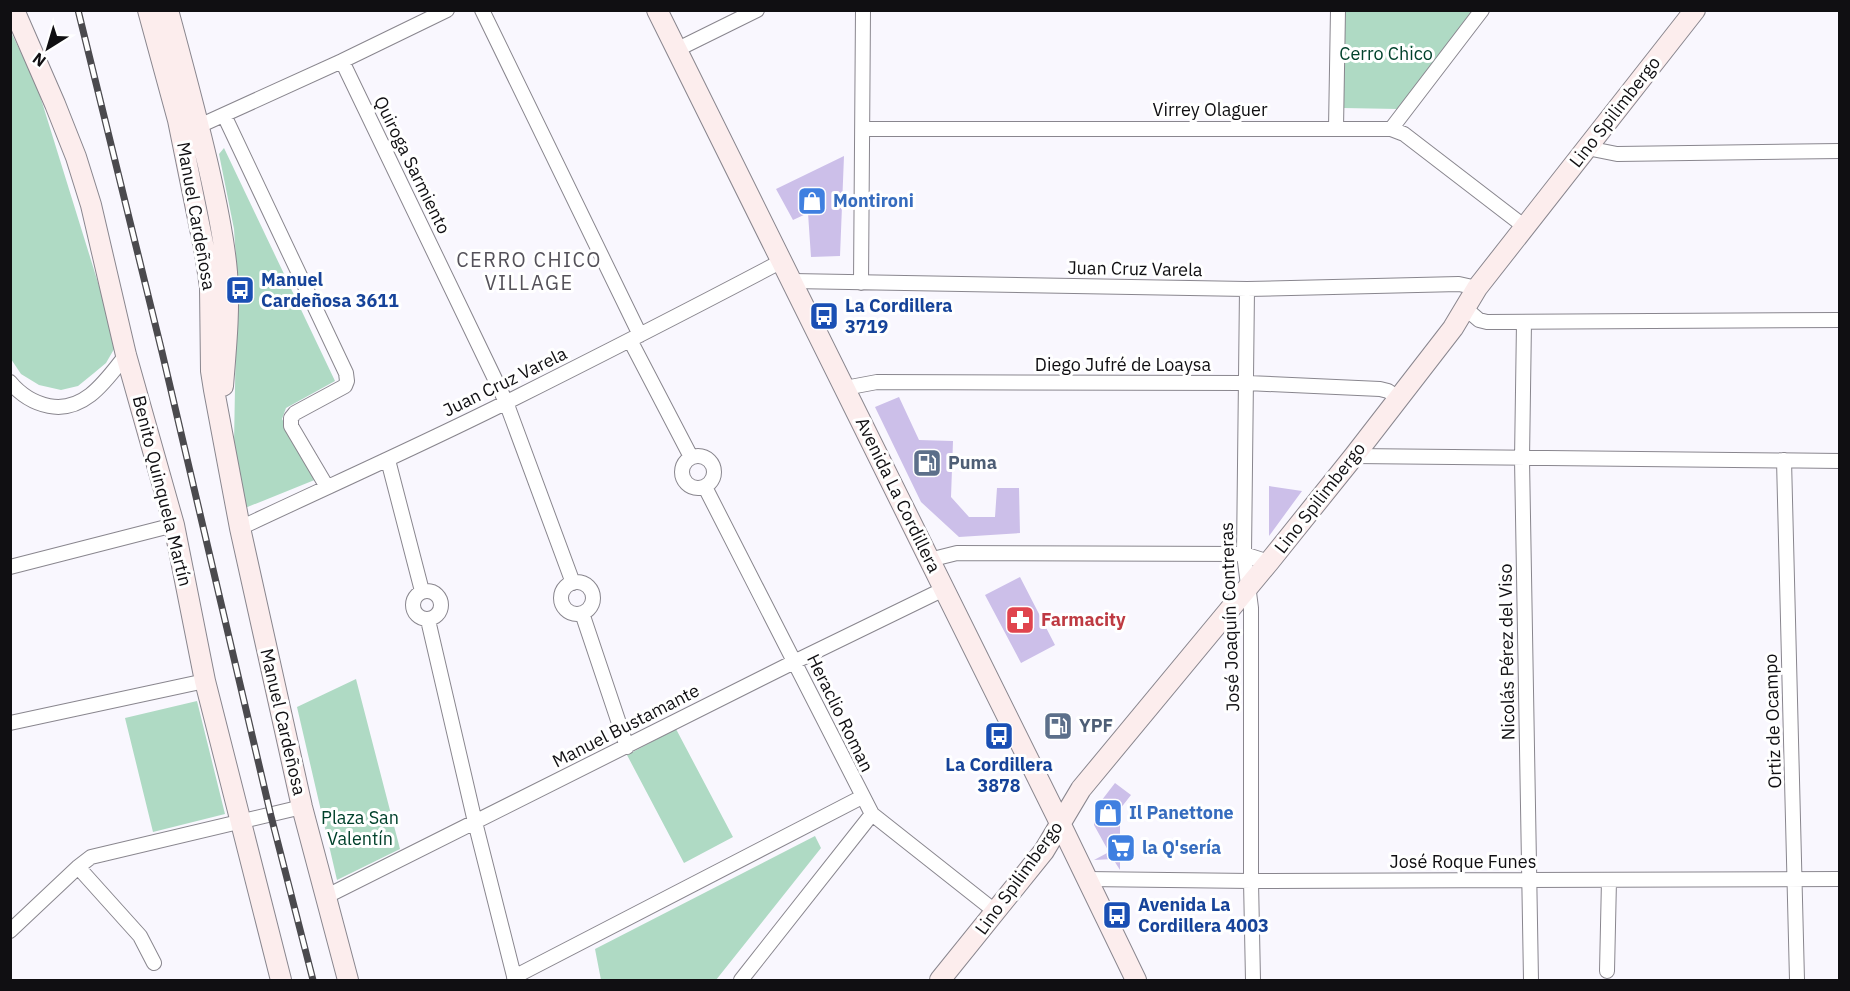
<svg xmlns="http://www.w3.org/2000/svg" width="1850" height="991" font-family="'IBM Plex Sans',sans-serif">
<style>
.green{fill:#afdac4}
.building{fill:#ccbfe9}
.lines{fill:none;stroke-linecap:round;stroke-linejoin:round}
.minor-casing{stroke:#89868e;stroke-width:16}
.secondary-casing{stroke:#89868e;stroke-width:22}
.minor{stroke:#fff;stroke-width:14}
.secondary{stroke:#fceded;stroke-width:20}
.rail-casing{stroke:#4b4a4e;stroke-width:7}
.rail{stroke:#fff;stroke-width:4.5;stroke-dasharray:14;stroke-linecap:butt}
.labels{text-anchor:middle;stroke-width:6;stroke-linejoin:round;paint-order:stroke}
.park-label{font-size:18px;fill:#00412b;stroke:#fff}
.street-label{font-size:18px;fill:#100f12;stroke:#fff}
.shop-label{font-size:18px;font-weight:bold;fill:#366cbe;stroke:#fff;text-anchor:start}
.transit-label{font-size:18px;font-weight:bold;fill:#164399;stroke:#fff;text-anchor:start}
.service-label{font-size:18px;font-weight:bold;fill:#4e5e75;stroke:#fff;text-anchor:start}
.health-label{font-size:18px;font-weight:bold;fill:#be3a42;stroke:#fff;text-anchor:start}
.neighbourhood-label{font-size:20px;letter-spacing:1.5px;fill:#545159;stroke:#fff}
</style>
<rect width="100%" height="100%" fill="#f9f7fe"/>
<!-- green -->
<path class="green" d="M 1344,11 L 1474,11 L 1398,109 L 1343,108 Z
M 10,30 L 37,86 L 117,344 L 106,363 L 94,373 L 78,386 L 61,390 L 39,385 L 21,374 L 11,359 Z
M 224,148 L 335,381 L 286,408 L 282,419 L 317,479 L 245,508 L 234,444 L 237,274 L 234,229 L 219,154 Z
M 356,679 L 400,849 L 337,880 L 297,707 Z
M 197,701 L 225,814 L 153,832 L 125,718 Z
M 676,729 L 733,837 L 684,863 L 627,755 Z
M 815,836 L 821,848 L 716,980 L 601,980 L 595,949 Z"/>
<!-- building -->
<path class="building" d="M 844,156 L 840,256 L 811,257 L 808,213 L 793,220 L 776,189 Z
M 899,397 L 919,440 L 953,441 L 951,497 L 969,517 L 995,517 L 997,488 L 1019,488 L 1020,533 L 959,537 L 921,502 L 875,407 Z
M 1269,486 L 1302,491 L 1269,536 Z
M 1020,577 L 1055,645 L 1021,663 L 985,595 Z
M 1115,783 L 1131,795 L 1120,809 L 1120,846 L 1124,843 L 1128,859 L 1120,859 L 1120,870 L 1113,859 L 1094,860 L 1109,852 L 1094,825 L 1094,816 L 1098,805 Z"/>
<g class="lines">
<!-- minor casing -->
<g class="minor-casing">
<path id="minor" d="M 482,10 L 640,335
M 678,49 L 757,10
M 342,61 L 506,402 L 573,583
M 224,115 L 346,373 L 347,381 L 345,386 L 295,413 L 291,418 L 291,426 L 327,487
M 199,126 L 342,61 L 447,10
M 1336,128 L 1338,10
M 862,129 L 1391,129 L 1404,134 L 1525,227
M 1391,129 L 1482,10
M 1587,148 L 1617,154 L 1840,151
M 792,281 L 1247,289 L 1459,284 L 1477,288
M 861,283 L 863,10
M 1247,289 L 1244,554 L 1251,608 L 1251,881 L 1253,980
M 1465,308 L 1479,320 L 1487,322 L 1840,320
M 1524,322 L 1522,459 L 1531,980
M 630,340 L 691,457
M 10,382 C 20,394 34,403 49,406 C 85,413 107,379 126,355
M 845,388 L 877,382 L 1247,383 L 1380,389 L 1388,391 L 1398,398
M682 472a16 16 0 1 1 32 0a16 16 0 1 1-32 0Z
M 1354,456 L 1840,461
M 388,460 L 422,591
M 1784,460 L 1797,980
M 705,487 L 872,814 L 996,912
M 240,528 C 329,486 419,446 507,402 C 599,356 691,309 782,261
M 929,560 L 957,553 L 1244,554 L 1269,562
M 10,567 L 174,525
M561 598a16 16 0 1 1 32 0a16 16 0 1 1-32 0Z
M413 605a14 14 0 1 1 28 0a14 14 0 1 1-28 0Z
M 582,613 L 627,747
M 428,620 L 475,822 L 515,980
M 10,723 L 205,681
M 78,867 L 140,936 L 154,963
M 1086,879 L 1251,881 L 1840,879
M 325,897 L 794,662 L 944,589
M 10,931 L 78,867 L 91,857 L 302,807
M 1607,971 L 1609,880
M 514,977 L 862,797
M 741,980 L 872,814"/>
</g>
<!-- secondary casing -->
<g class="secondary-casing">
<path id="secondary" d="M 14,10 L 55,104 L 76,157 L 91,205 L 126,355 L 174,525 L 205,681 L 281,980
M 148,10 L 178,120 L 205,253 L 210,287 L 211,371 L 214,390 L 240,528 L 302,807 L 348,980
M 168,10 C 182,62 196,113 208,165 C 216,200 224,236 227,272 C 230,310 226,348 223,386
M 657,10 L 1060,823 L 1136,980
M 940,980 L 1044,851 L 1081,789 L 1269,562 L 1354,456 L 1453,328 L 1477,288 L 1695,10"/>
</g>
<!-- minor -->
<use href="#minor" class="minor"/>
<!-- secondary -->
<use href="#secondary" class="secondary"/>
<!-- rail casing -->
<g class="rail-casing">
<path id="rail" d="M 78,10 L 162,352 L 271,816 L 313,980"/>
</g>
<!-- rail -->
<use href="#rail" class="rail"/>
</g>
<!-- icons -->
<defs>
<g id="shop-square" transform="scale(1.5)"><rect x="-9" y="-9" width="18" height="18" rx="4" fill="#3f7fe0" stroke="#fff"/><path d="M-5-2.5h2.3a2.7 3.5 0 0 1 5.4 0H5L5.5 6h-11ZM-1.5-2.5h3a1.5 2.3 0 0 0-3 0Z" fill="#fff"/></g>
<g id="bus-square" transform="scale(1.5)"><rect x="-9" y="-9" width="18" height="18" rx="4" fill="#1a4fb4" stroke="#fff"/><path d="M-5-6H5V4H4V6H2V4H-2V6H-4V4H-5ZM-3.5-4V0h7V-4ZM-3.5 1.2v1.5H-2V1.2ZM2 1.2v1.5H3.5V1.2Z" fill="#fff"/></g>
<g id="fuel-square" transform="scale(1.5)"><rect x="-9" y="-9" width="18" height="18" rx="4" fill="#5c6f8a" stroke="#fff"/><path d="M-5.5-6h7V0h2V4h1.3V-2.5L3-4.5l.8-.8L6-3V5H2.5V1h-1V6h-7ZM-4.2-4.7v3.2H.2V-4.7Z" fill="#fff"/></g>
<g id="pharmacy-square" transform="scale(1.5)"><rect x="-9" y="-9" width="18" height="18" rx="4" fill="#e0444e" stroke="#fff"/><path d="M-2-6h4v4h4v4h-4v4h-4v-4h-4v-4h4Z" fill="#fff"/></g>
<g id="supermarket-square" transform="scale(1.5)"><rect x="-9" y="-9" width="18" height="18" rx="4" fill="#3f7fe0" stroke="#fff"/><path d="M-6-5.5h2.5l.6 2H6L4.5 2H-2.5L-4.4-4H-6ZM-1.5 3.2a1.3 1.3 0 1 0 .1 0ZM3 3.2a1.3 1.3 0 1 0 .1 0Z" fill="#fff"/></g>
</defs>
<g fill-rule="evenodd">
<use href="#shop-square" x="812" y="201"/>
<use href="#bus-square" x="240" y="290"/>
<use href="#bus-square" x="824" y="316"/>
<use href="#fuel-square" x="927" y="463"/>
<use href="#pharmacy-square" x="1020" y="620"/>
<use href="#fuel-square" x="1058" y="726"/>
<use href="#bus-square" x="999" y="736"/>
<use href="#shop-square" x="1108" y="813"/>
<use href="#supermarket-square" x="1121" y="848"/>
<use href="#bus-square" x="1117" y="915"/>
</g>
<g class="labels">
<!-- park labels -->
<g class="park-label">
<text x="1386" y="60">Cerro Chico</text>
<text x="360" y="824">Plaza San<tspan x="360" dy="21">Valentín</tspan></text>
</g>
<!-- street labels -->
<g class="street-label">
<text x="1210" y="116">Virrey Olaguer</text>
<text transform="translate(1615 112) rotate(-52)" y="6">Lino Spilimbergo</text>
<text transform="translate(412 165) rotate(64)" y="6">Quiroga Sarmiento</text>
<text transform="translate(196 216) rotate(80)" y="6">Manuel Cardeñosa</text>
<text transform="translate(1135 269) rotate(1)" y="6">Juan Cruz Varela</text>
<text x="1123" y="371">Diego Jufré de Loaysa</text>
<text transform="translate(505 382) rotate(-26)" y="6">Juan Cruz Varela</text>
<text transform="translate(162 491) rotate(76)" y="6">Benito Quinquela Martín</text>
<text transform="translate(898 495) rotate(64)" y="6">Avenida La Cordillera</text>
<text transform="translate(1320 498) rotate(-52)" y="6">Lino Spilimbergo</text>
<text transform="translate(1230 617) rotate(-92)" y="6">José Joaquín Contreras</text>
<text transform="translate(1507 652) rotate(-91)" y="6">Nicolás Pérez del Viso</text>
<text transform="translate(840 713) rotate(64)" y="6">Heraclio Roman</text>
<text transform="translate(1773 721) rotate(-92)" y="6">Ortiz de Ocampo</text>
<text transform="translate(283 722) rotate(77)" y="6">Manuel Cardeñosa</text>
<text transform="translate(626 726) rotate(-27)" y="6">Manuel Bustamante</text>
<text x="1463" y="868">José Roque Funes</text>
<text transform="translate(1019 878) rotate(-54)" y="6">Lino Spilimbergo</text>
</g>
<!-- shop labels -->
<g class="shop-label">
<text x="833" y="207">Montironi</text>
<text x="1129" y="819">Il Panettone</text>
<text x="1142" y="854">la Q'sería</text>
</g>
<!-- transit labels -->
<g class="transit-label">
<text x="261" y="286">Manuel<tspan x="261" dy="21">Cardeñosa 3611</tspan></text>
<text x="845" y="312">La Cordillera<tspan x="845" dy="21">3719</tspan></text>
<text x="999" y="771" text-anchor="middle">La Cordillera<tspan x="999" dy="21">3878</tspan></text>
<text x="1138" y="911">Avenida La<tspan x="1138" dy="21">Cordillera 4003</tspan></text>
</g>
<!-- service labels -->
<g class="service-label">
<text x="948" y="469">Puma</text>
<text x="1079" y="732">YPF</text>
</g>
<!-- health labels -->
<g class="health-label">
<text x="1041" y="626">Farmacity</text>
</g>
<!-- neighbourhood labels -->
<g class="neighbourhood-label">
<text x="529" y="267">CERRO CHICO<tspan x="529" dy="23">VILLAGE</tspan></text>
</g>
</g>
<!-- border -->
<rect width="1850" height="991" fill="none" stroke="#100f12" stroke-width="24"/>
<!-- north arrow -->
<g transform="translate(48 48) rotate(217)" stroke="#ffffff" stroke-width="4.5" paint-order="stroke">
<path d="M0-4.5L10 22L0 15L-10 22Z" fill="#100f12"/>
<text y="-9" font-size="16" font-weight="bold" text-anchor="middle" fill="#100f12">N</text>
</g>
</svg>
